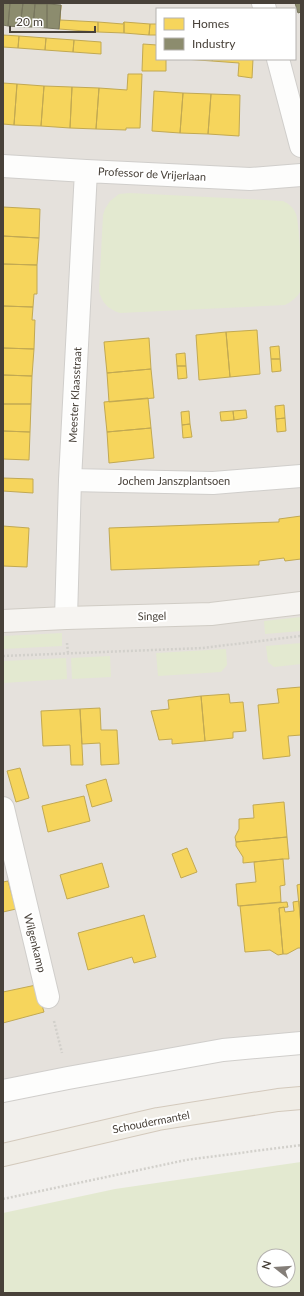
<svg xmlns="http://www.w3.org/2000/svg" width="304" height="1296" font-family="Lato,sans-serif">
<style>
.residential{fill:#e5e1dc;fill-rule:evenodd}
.green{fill:#e3e9d0;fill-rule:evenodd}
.homes{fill:#f6d55c;stroke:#c2a952}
.industry{fill:#8c8c6e;stroke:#78765e}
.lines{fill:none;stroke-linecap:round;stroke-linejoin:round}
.street-casing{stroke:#d0cecb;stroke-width:24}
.secondary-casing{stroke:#d0ccc5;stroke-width:24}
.primary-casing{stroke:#d3c9bc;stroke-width:24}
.path{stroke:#d2d0cb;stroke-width:2.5;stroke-dasharray:2 2;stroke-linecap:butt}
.street{stroke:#fdfdfc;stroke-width:22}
.secondary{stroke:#f6f4f1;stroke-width:22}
.primary{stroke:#f0ede6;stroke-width:22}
.labels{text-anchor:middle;stroke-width:4;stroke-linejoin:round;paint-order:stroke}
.street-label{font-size:11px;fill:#484139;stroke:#fff}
</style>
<rect width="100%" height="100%" fill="#f2f0ed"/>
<!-- residential -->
<path class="residential" d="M 3,3 L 301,3 L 301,1047 L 3,1091 ZM 157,9 L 295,9 L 295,59 L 157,59 Z"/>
<!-- green -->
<path class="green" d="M 130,193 L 283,201 C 289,204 293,207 296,214 C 299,221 303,283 301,290 C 298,297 291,302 285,305 L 120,313 C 108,309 102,303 99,291 L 103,215 L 105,209 L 110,201 L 114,198 L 119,194 Z
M 301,617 L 301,631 L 265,634 L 264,621 Z
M 62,633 L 62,646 L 3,649 L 3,636 Z
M 301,643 L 301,664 L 274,667 L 268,662 L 266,646 Z
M 226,649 L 227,665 L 221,672 L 158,676 L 156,653 Z
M 110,656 L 111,677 L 72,679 L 71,658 Z
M 66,658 L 67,679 L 3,683 L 3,661 Z
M 301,1162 L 301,1293 L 3,1293 L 3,1213 L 115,1189 ZM 264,1256 L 288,1256 L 288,1280 L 264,1280 Z"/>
<!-- homes -->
<path class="homes" d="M 61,5 L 60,20 L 98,22 L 98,32 L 59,29 Z
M 98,22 L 123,24 L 124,22 L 124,33 L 98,32 Z
M 124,22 L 150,24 L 149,35 L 124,33 Z
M 150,24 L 157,24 L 157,35 L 149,35 Z
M 3,35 L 19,36 L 18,48 L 3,47 Z
M 19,36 L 46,38 L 45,50 L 18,48 Z
M 46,38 L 74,40 L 73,52 L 45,50 Z
M 74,40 L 101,42 L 101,54 L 73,52 Z
M 143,44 L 157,45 L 157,59 L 166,59 L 166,71 L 142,71 Z
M 184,59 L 213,59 L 212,61 Z
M 213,59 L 253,59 L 252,78 L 238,76 L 239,63 L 212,61 Z
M 128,74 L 142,74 L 140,128 L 126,128 L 126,130 L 96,129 L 99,88 L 127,90 Z
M 3,83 L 17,84 L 14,125 L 3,124 Z
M 17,84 L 44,86 L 41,126 L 14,125 Z
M 44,86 L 72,87 L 70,128 L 41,126 Z
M 72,87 L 99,88 L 96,129 L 70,128 Z
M 154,91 L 183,93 L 180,133 L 152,131 Z
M 183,93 L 211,94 L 208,134 L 180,133 Z
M 211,94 L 240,95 L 239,136 L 208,134 Z
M 3,207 L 40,209 L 39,238 L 3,236 Z
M 3,236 L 39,238 L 37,265 L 3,264 Z
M 3,264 L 37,265 L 37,294 L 34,294 L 33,307 L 3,306 Z
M 3,306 L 33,307 L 32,320 L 35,320 L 34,349 L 3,348 Z
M 257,330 L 260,374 L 230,377 L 226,332 Z
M 226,332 L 230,377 L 199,380 L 196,335 Z
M 149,338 L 151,369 L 107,373 L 104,342 Z
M 279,346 L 280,359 L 271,359 L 270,347 Z
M 3,348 L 34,349 L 32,376 L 3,375 Z
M 185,353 L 186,366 L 177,366 L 176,354 Z
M 271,359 L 280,359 L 281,371 L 272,372 Z
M 177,366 L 186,366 L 187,378 L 178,379 Z
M 151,369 L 154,398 L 109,402 L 107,373 Z
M 3,375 L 32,376 L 31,404 L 3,404 Z
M 148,398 L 151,428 L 107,432 L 104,402 Z
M 3,404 L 31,404 L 30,432 L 3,431 Z
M 284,405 L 285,418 L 276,419 L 275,406 Z
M 246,410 L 247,418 L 234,420 L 233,411 Z
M 189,411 L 190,424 L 182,425 L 181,412 Z
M 233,411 L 234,420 L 221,421 L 220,412 Z
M 285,418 L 286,431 L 277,432 L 276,419 Z
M 190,424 L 192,437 L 183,438 L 182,425 Z
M 151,428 L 154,458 L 109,463 L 107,432 Z
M 3,431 L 30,432 L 29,460 L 3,459 Z
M 3,478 L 33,479 L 33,493 L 3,491 Z
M 301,516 L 301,559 L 285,561 L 284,558 L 259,561 L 259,565 L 257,565 L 111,570 L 109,528 L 279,522 L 279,519 Z
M 3,526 L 29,528 L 27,567 L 3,566 Z
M 301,687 L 301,735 L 288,736 L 290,756 L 263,759 L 258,705 L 279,703 L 277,689 Z
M 229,694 L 230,703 L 243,702 L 246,731 L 233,732 L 233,738 L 205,741 L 201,696 Z
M 201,696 L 205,741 L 172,744 L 172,739 L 159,740 L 151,711 L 169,709 L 168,700 Z
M 100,708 L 101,730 L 117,730 L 119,764 L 101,765 L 100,743 L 82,744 L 80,709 Z
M 80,709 L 83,765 L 71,765 L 70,745 L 43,746 L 41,711 Z
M 20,768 L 29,798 L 16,802 L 7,771 Z
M 106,779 L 112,801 L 92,807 L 86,785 Z
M 84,796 L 90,821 L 48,832 L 42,806 Z
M 284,802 L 287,837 L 236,842 L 235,837 L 239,829 L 239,819 L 254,818 L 253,805 Z
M 287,837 L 289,859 L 283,859 L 243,863 L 243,857 L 236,846 L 236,842 Z
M 187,848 L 197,872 L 181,878 L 172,854 Z
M 283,859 L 285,885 L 280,886 L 281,902 L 238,906 L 236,884 L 256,882 L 254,862 Z
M 102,863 L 109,887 L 67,899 L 60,875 Z
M 8,881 L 16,909 L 3,912 L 3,882 Z
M 301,884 L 301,925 L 297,885 Z
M 299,901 L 301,925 L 301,948 L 298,948 L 287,954 L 283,954 L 279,908 L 284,907 L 285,912 L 294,911 L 293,902 Z
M 287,902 L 288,907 L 279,908 L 283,954 L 278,955 L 270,950 L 245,952 L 240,906 Z
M 144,915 L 156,957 L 134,963 L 132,957 L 88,970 L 78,933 Z
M 36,985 L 44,1012 L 3,1023 L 3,992 Z"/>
<!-- industry -->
<path class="industry" d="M 3,3 L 10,3 L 8,26 L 3,25 Z
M 10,3 L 23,3 L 20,27 L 8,26 Z
M 23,3 L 35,4 L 33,27 L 20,27 Z
M 295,3 L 301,3 L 301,12 L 298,13 Z
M 35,4 L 47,4 L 47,28 L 33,27 Z
M 47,4 L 61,5 L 59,29 L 47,28 Z"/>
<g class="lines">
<!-- street casing -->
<g class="street-casing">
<path id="street" d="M 263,3 L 265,9
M 278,59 L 301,146
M 3,166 L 86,171 L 250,179 L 301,175
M 70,480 L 213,483 L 301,476
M 66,618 L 70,480 L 86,171
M 3,808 L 48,997
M 3,1091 L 68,1078 L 223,1050 L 301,1043"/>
</g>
<!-- secondary casing -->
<g class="secondary-casing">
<path id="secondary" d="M 3,621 L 66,618 L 211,614 L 301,603"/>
</g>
<!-- primary casing -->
<g class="primary-casing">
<path id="primary" d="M 3,1155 L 158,1119 L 278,1100 L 301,1098"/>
</g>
<!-- path -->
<path class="path" d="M 67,643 L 68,653
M 3,656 L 203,648 L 301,636
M 54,1021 L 62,1053
M 3,1199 L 186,1160 L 301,1145"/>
<!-- street -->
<use href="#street" class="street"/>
<!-- secondary -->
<use href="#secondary" class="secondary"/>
<!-- primary -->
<use href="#primary" class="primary"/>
</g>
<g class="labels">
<!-- street labels -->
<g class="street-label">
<text transform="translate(152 174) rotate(3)" y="4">Professor de Vrijerlaan</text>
<text transform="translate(75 395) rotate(-87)" y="4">Meester Klaasstraat</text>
<text x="174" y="485">Jochem Janszplantsoen</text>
<text transform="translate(152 616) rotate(-1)" y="4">Singel</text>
<text transform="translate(35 943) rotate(76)" y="4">Wilgenkamp</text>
<text transform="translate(151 1122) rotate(-11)" y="4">Schoudermantel</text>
</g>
</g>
<!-- border -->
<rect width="304" height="1296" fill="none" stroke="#484139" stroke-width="8"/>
<!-- legend -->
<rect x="156" y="8" width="140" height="52" fill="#ffffff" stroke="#b6b3b0"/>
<rect x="164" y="18" width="20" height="12" fill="#f6d55c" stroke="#b6b3b0"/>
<text x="192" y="28" font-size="12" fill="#484139">Homes</text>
<rect x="164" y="38" width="20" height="12" fill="#8c8c6e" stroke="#b6b3b0"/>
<text x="192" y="48" font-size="12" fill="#484139">Industry</text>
<!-- north arrow -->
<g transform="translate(276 1268) rotate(287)"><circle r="19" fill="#ffffff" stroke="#b6b3b0"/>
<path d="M0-3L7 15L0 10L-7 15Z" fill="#847e78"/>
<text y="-6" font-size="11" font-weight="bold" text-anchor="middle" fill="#484139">N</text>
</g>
<!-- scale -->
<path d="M10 26v6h85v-6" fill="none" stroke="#484139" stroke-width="2"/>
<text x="16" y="26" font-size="12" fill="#484139" stroke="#ffffff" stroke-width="3" paint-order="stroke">20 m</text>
</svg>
